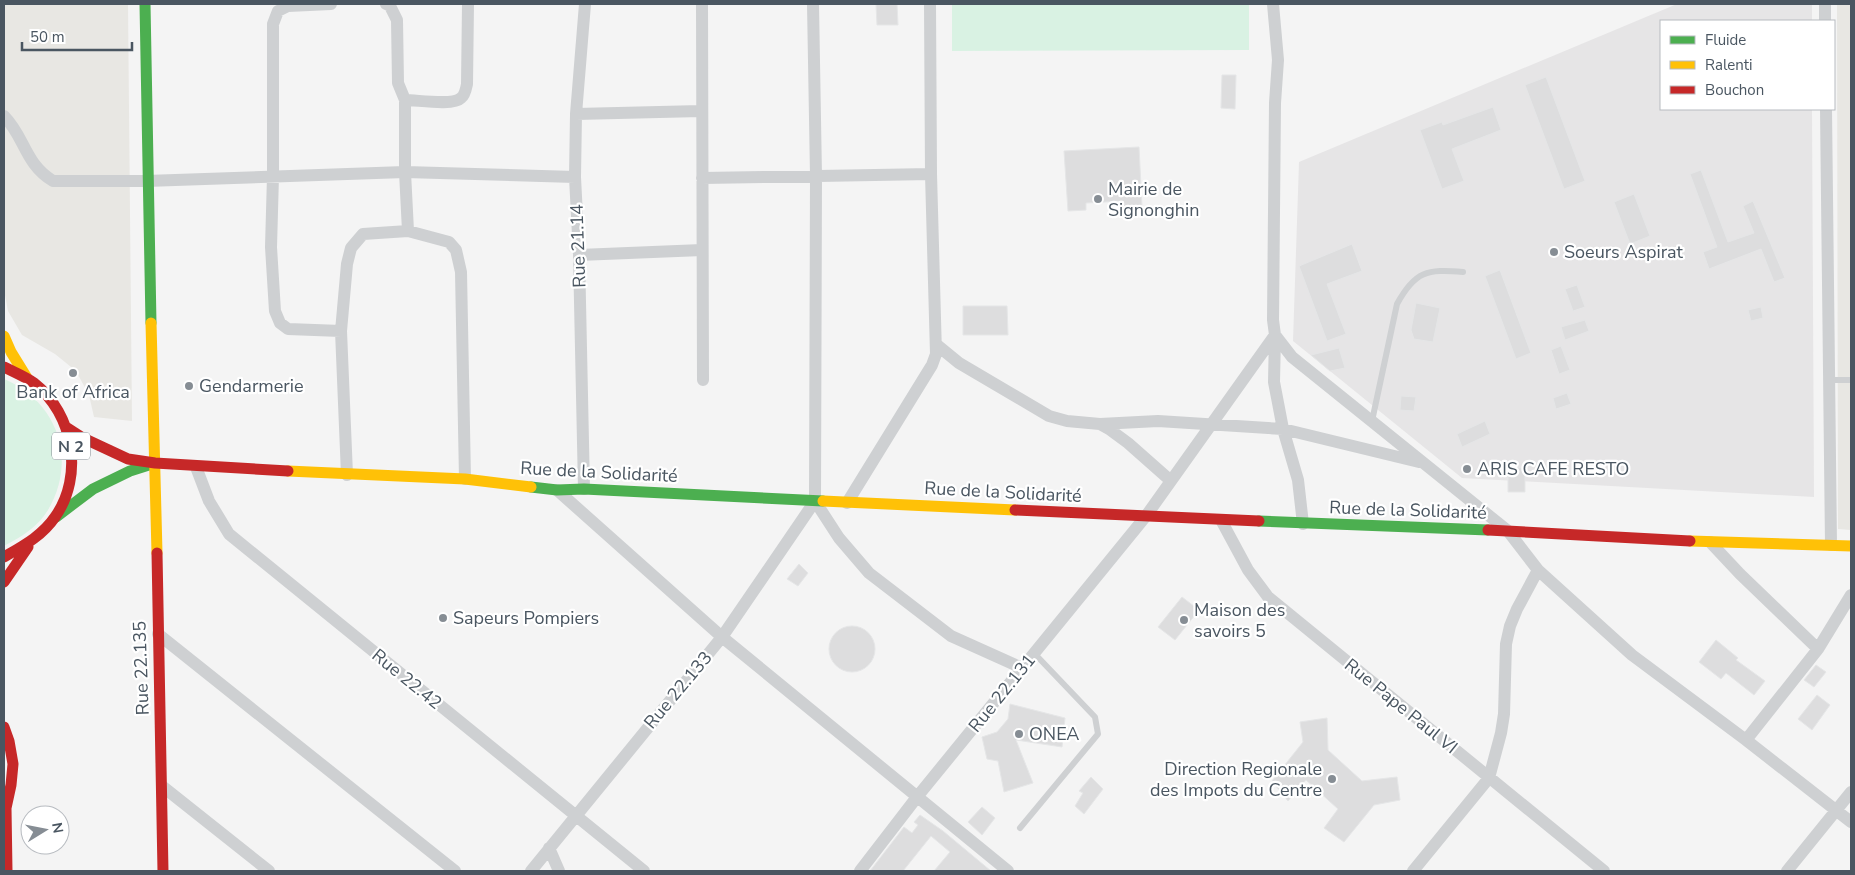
<svg xmlns="http://www.w3.org/2000/svg" width="1855" height="875" font-family="'Nunito Sans',sans-serif">
<style>
.commercial{fill:#e8e7e3}
.education{fill:#e6e5e6}
.green{fill:#d9f2e3}
.building{fill:#ddddde;stroke:#e5e6e7}
.lines{fill:none;stroke-linecap:round;stroke-linejoin:round}
.lane{stroke:#ced0d2;stroke-width:6}
.street{stroke:#ced0d2;stroke-width:12}
.fast{stroke:#4caf50;stroke-width:11}
.slow{stroke:#ffc107;stroke-width:11}
.jam{stroke:#c62828;stroke-width:11}
.poi-dot{fill:#868d94;stroke:#fff;stroke-width:2}
.labels{text-anchor:middle;stroke-width:4.5;stroke-linejoin:round;paint-order:stroke}
.shield{fill:#fff;stroke:#808990;stroke-width:1}
.shield-label{font-size:16px;font-weight:bold;fill:#4a5661}
.poi-label{font-size:18px;fill:#4a5661;stroke:#fff;text-anchor:start}
.street-label{font-size:18px;fill:#4a5661;stroke:#fff}
</style>
<rect width="100%" height="100%" fill="#f4f4f4"/>
<!-- commercial -->
<path class="commercial" d="M 4,4 L 128,4 L 132,421 L 94,417 L 89,395 L 76,371 L 55,354 L 22,335 L 8,311 L 4,290 Z
M 1837,4 L 1851,4 L 1851,530 L 1838,529 Z"/>
<!-- education -->
<path class="education" d="M 1677,4 L 1812,4 L 1812,21 L 1661,21 L 1661,109 L 1812,109 L 1814,497 L 1462,478 L 1293,341 L 1299,162 Z"/>
<!-- green -->
<path class="green" d="M 952,4 L 1249,4 L 1249,50 L 952,51 Z
M 4,379 C 57,401 78,459 48,510 C 38,527 21,537 4,546 Z"/>
<!-- building -->
<path class="building" d="M 876,4 L 897,4 L 898,25 L 877,25 Z
M 1222,75 L 1236,75 L 1235,109 L 1221,108 Z
M 1546,77 L 1585,181 L 1564,189 L 1525,85 Z
M 1493,107 L 1501,130 L 1452,149 L 1464,181 L 1442,189 L 1420,130 L 1442,122 L 1443,125 Z
M 1139,147 L 1142,207 L 1124,208 L 1123,201 L 1086,203 L 1086,210 L 1068,211 L 1064,151 Z
M 1701,170 L 1728,242 L 1754,233 L 1743,206 L 1753,201 L 1785,278 L 1774,282 L 1761,249 L 1709,269 L 1703,252 L 1717,247 L 1690,174 Z
M 1634,194 L 1650,236 L 1630,244 L 1614,202 Z
M 1352,244 L 1362,271 L 1327,284 L 1346,334 L 1327,341 L 1299,266 Z
M 1500,270 L 1531,353 L 1516,359 L 1485,276 Z
M 1577,285 L 1585,307 L 1573,311 L 1565,289 Z
M 1416,303 L 1440,308 L 1433,342 L 1414,339 L 1411,330 Z
M 963,306 L 1007,306 L 1008,335 L 963,335 Z
M 1761,307 L 1763,318 L 1751,321 L 1748,310 Z
M 1585,320 L 1589,331 L 1565,340 L 1561,327 Z
M 1561,346 L 1570,370 L 1559,374 L 1551,350 Z
M 1339,348 L 1345,368 L 1330,371 L 1311,355 Z
M 1567,393 L 1571,404 L 1556,409 L 1553,398 Z
M 1401,396 L 1416,397 L 1414,411 L 1400,410 Z
M 1485,421 L 1490,434 L 1462,447 L 1457,434 Z
M 1508,467 L 1525,468 L 1525,492 L 1508,492 Z
M 799,564 L 808,573 L 798,586 L 787,579 Z
M 1182,597 L 1199,610 L 1175,640 L 1158,627 Z
M829 649a23 23 0 1 1 46 0a23 23 0 1 1-46 0Z
M 1716,640 L 1738,658 L 1736,660 L 1765,681 L 1754,695 L 1726,673 L 1721,679 L 1699,662 Z
M 1816,665 L 1826,672 L 1814,687 L 1804,680 Z
M 1817,695 L 1830,705 L 1812,730 L 1798,719 Z
M 1010,704 L 1065,718 L 1062,747 L 1016,740 L 1033,783 L 1004,792 L 998,761 L 987,759 L 982,737 L 997,732 L 1008,719 Z
M 1327,718 L 1328,750 L 1362,781 L 1397,777 L 1400,800 L 1374,805 L 1344,842 L 1324,828 L 1338,809 L 1306,780 L 1288,801 L 1272,781 L 1303,742 L 1300,722 Z
M 1091,777 L 1103,789 L 1084,814 L 1075,806 L 1083,793 L 1079,791 Z
M 982,807 L 995,818 L 982,835 L 968,822 Z
M 920,815 L 943,831 L 991,871 L 934,871 L 950,852 L 931,836 L 903,871 L 870,871 L 904,827 L 912,833 L 918,825 L 914,822 Z"/>
<g class="lines">
<!-- lane -->
<path class="lane" d="M 1829,380 L 1851,380
M 1372,421 L 1397,304 C 1415,271 1427,269 1463,272
M 1020,828 L 1098,734 L 1095,717 L 1034,653"/>
<!-- street -->
<path class="street" d="M 331,4 L 288,6 L 278,11 L 273,24 L 273,176 L 271,247 L 275,311 L 280,323 L 288,329 L 341,331
M 386,4 L 390,6 L 397,20 L 398,83 L 405,100 L 405,172 L 408,231
M 702,4 L 703,380
M 813,4 L 816,176 L 815,501 L 839,538 L 869,573 L 951,636 L 1022,668
M 1273,4 L 1278,60 L 1275,103 L 1273,320 L 1275,335 L 1274,382 L 1283,429 L 1298,480 L 1303,524
M 1825,4 L 1825,21
M 405,100 C 418,100 453,106 461,98 C 465,95 466,89 467,84 L 468,4
M 1826,109 L 1831,545
M 576,114 L 701,111
M 4,116 C 25,137 24,163 53,181 L 146,181 L 405,172 L 575,177
M 702,178 L 931,174
M 579,255 L 702,250
M 1275,335 L 1292,357 L 1508,531 L 1538,570 L 1632,655 L 1746,740 L 1851,822
M 937,345 L 959,363 L 1049,416 L 1067,421 L 1100,424 L 1109,429 L 1128,443 L 1171,481
M 1100,424 L 1158,421 L 1283,429 L 1419,462
M 196,467 L 209,501 L 229,534 L 644,871
M 347,475 L 341,331 L 347,264 L 351,248 L 363,234 L 408,231 L 449,242 L 456,250 L 461,272 L 465,479
M 584,489 L 579,255 L 575,177 L 576,114 L 585,4
M 557,490 L 722,637 L 1008,871
M 847,503 L 932,365 L 936,354 L 931,174 L 930,4
M 1221,520 L 1248,570 L 1268,597 L 1604,871
M 1710,542 L 1740,574 L 1818,649
M 158,634 L 455,871
M 1746,740 L 1818,649 L 1851,595
M 162,786 L 269,871
M 549,848 L 559,871
M 531,871 L 722,637 L 815,501
M 860,871 L 917,797 L 1146,516 L 1275,335
M 1413,871 L 1489,778 L 1501,733 L 1504,714 L 1506,644 L 1510,626 L 1517,609 L 1538,570
M 1787,871 L 1851,792"/>
<!-- fast -->
<path class="fast" d="M 145,4 L 151,323
M 531,487 L 557,490 L 584,489 L 823,501
M 56,517 L 93,489 L 130,471 L 152,464
M 1259,521 L 1488,530"/>
<!-- slow -->
<path class="slow" d="M 151,323 L 157,553
M 4,336 L 11,352 L 27,378
M 288,471 L 465,479 L 531,487
M 823,501 L 1015,510
M 1690,541 L 1851,546"/>
<!-- jam -->
<path class="jam" d="M 4,367 C 14,372 26,377 34,383 C 74,414 84,476 55,517 C 42,536 23,546 4,557
M 66,427 L 83,438 L 128,459 L 155,463 L 288,471
M 1015,510 L 1259,521
M 1488,530 L 1690,541
M 157,553 L 163,871
M 4,582 L 28,547
M 4,727 L 9,741 L 13,764 L 11,785 L 6,808 L 7,871"/>
</g>
<!-- markers -->
<g class="poi-dot">
<circle cx="1098" cy="199" r="5"/>
<circle cx="1554" cy="252" r="5"/>
<circle cx="73" cy="373" r="5"/>
<circle cx="189" cy="386" r="5"/>
<circle cx="1467" cy="469" r="5"/>
<circle cx="443" cy="618" r="5"/>
<circle cx="1184" cy="620" r="5"/>
<circle cx="1019" cy="734" r="5"/>
<circle cx="1332" cy="779" r="5"/>
</g>
<g class="labels">
<!-- shield labels -->
<rect class="shield" x="52" y="432.5" width="38" height="27" rx="4"/>
<g class="shield-label">
<text x="71" y="452">N 2</text>
</g>
<!-- poi labels -->
<g class="poi-label">
<text x="1108" y="195">Mairie de<tspan x="1108" dy="21">Signonghin</tspan></text>
<text x="1564" y="258">Soeurs Aspirat</text>
<text x="199" y="392">Gendarmerie</text>
<text x="73" y="398" text-anchor="middle">Bank of Africa</text>
<text x="1477" y="475">ARIS CAFE RESTO</text>
<text x="1194" y="616">Maison des<tspan x="1194" dy="21">savoirs 5</tspan></text>
<text x="453" y="624">Sapeurs Pompiers</text>
<text x="1029" y="740">ONEA</text>
<text x="1322" y="775" text-anchor="end">Direction Regionale<tspan x="1322" dy="21">des Impots du Centre</tspan></text>
</g>
<!-- street labels -->
<g class="street-label">
<text transform="translate(578 246) rotate(-92)" y="6">Rue 21.14</text>
<text transform="translate(599 472) rotate(3)" y="6">Rue de la Solidarité</text>
<text transform="translate(1003 492) rotate(3)" y="6">Rue de la Solidarité</text>
<text transform="translate(1408 510) rotate(2)" y="6">Rue de la Solidarité</text>
<text transform="translate(141 668) rotate(-92)" y="6">Rue 22.135</text>
<text transform="translate(407 679) rotate(39)" y="6">Rue 22.42</text>
<text transform="translate(678 690) rotate(-50)" y="6">Rue 22.133</text>
<text transform="translate(1002 693) rotate(-51)" y="6">Rue 22.131</text>
<text transform="translate(1401 706) rotate(39)" y="6">Rue Pape Paul VI</text>
</g>
</g>
<!-- border -->
<rect width="1855" height="875" fill="none" stroke="#4a5661" stroke-width="10"/>
<!-- legend -->
<rect x="1660" y="20" width="175" height="90" fill="#ffffff" stroke="#b7bbc0"/>
<rect x="1670" y="36" width="25" height="8" fill="#4caf50" stroke="#b7bbc0"/>
<text x="1705" y="45" font-size="15" fill="#4a5661">Fluide</text>
<rect x="1670" y="61" width="25" height="8" fill="#ffc107" stroke="#b7bbc0"/>
<text x="1705" y="70" font-size="15" fill="#4a5661">Ralenti</text>
<rect x="1670" y="86" width="25" height="8" fill="#c62828" stroke="#b7bbc0"/>
<text x="1705" y="95" font-size="15" fill="#4a5661">Bouchon</text>
<!-- north arrow -->
<g transform="translate(45 830) rotate(80)"><circle r="24" fill="#ffffff" stroke="#b7bbc0"/>
<path d="M0-4L9 19L0 12L-9 19Z" fill="#868d94"/>
<text y="-8" font-size="14" font-weight="bold" text-anchor="middle" fill="#4a5661">N</text>
</g>
<!-- scale -->
<path d="M22 42v8h110v-8" fill="none" stroke="#4a5661" stroke-width="2.5"/>
<text x="30" y="42" font-size="15" fill="#4a5661" stroke="#ffffff" stroke-width="4" paint-order="stroke">50 m</text>
</svg>
